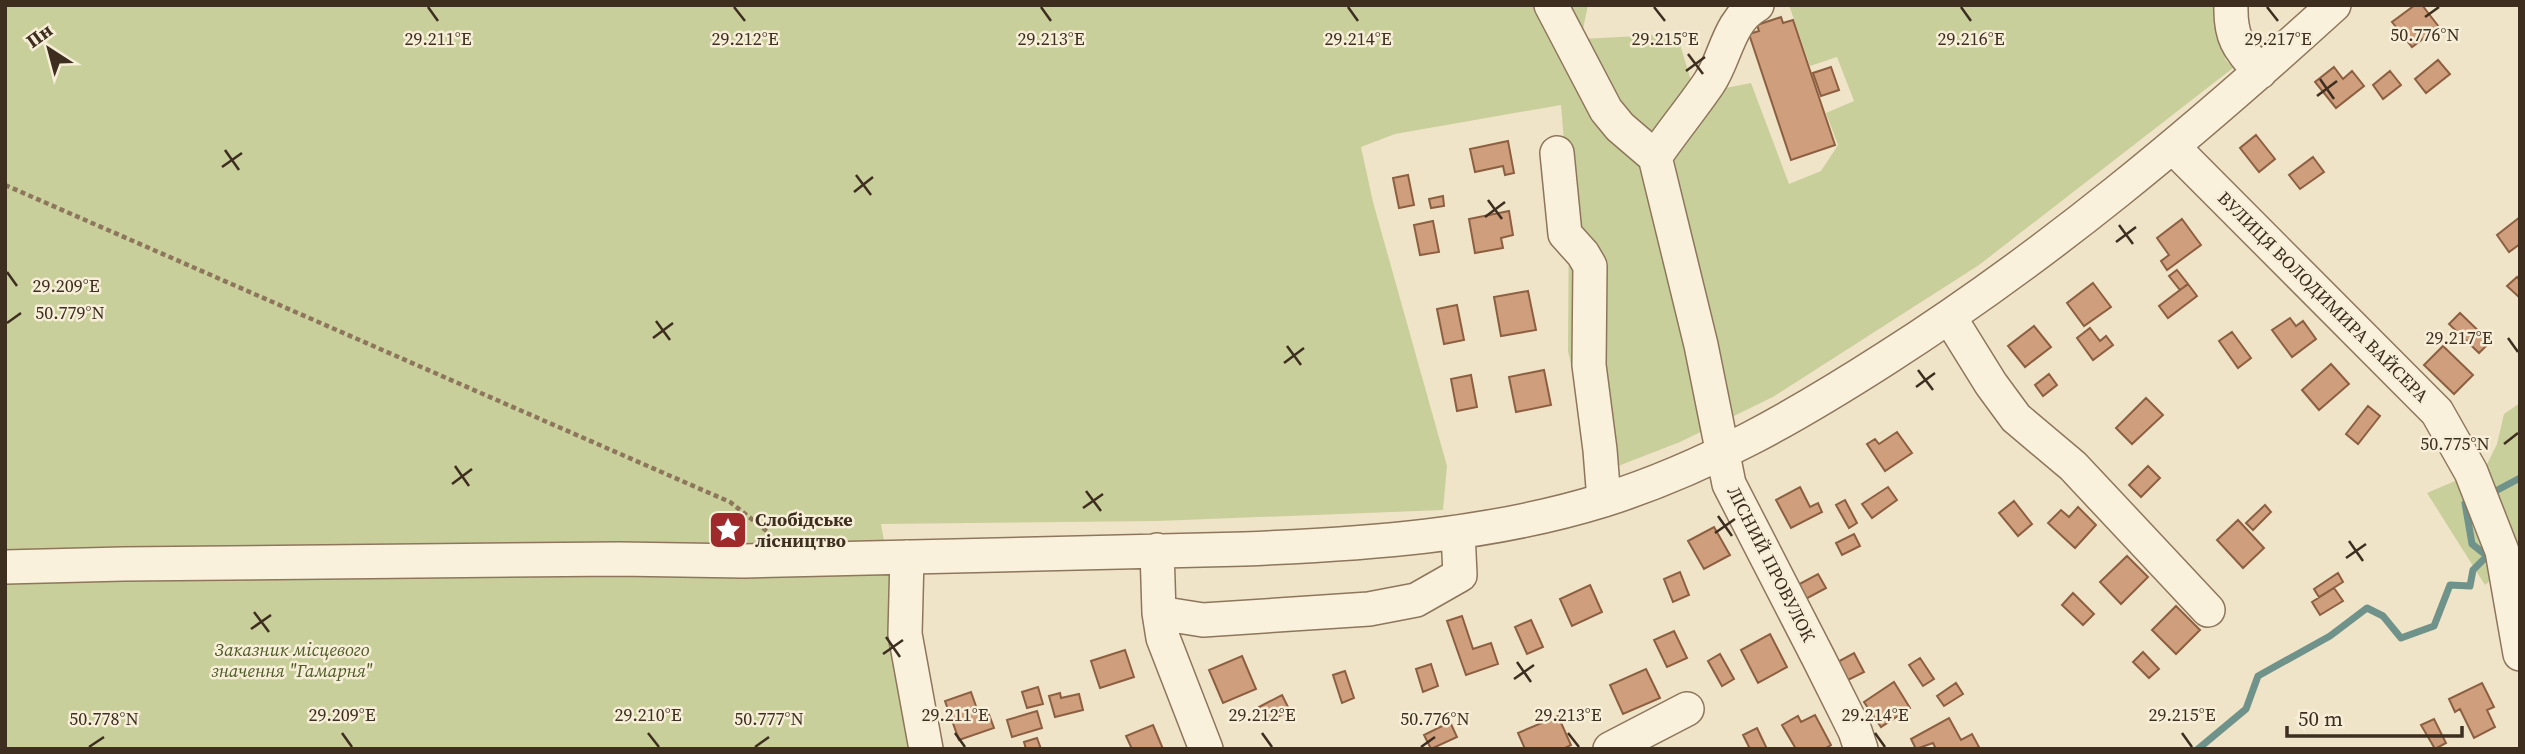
<svg xmlns="http://www.w3.org/2000/svg" width="2525" height="754" font-family="'Source Serif 4',serif">
<style>
.green{fill:#c9cf9b}
.lines{fill:none;stroke-linecap:round;stroke-linejoin:round}
.stream{stroke:#6f938a;stroke-width:7}
.building{fill:#cf9f7d;stroke:#8d5f41;stroke-width:2}
.minor-casing{stroke:#8d765c;stroke-width:36}
.path{stroke:#8d765c;stroke-width:4.5;stroke-dasharray:5 3.5;stroke-linecap:butt}
.minor{stroke:#faf1dc;stroke-width:33}
.ticks{fill:none;stroke:#3d2e20;stroke-width:2.5}
.labels{text-anchor:middle;stroke-width:5;stroke-linejoin:round;paint-order:stroke}
.street-label{font-size:18px;fill:#3d2e20;stroke:#f7eed8}
.poi-label{font-size:18px;font-weight:bold;fill:#3d2e20;stroke:#f7eed8;text-anchor:start}
.park-label{font-size:18px;font-style:italic;fill:#4d5a26;stroke:#f7eed8}
.ticks-label{font-size:18px;text-anchor:middle;fill:#3d2e20;stroke:#f7eed8;stroke-width:5;stroke-linejoin:round;paint-order:stroke}
</style>
<rect width="100%" height="100%" fill="#f0e4c8"/>
<!-- green -->
<path class="green" d="M 5,5 L 1588,5 L 1581,39 L 1677,34 L 1695,94 L 1751,83 L 1789,184 L 1821,171 L 1838,145 L 1826,113 L 1854,101 L 1837,57 L 1810,66 L 1789,5 L 2216,5 L 2225,59 L 2233,68 L 1979,265 L 1773,397 L 1680,442 L 1595,475 L 1568,351 L 1569,204 L 1561,105 L 1395,134 L 1361,147 L 1373,202 L 1447,466 L 1443,510 L 1158,521 L 881,524 L 921,749 L 5,749 Z
M 2520,403 L 2520,554 L 2485,585 L 2427,493 L 2485,468 L 2497,444 L 2504,414 Z"/>
<g class="lines">
<!-- stream -->
<path class="stream" d="M 2490,494 L 2520,478
M 2198,749 L 2246,709 L 2258,676 L 2330,636 L 2367,608 L 2383,616 L 2401,638 L 2434,626 L 2450,585 L 2470,586 L 2473,570 L 2487,556 L 2472,544 L 2465,503 L 2472,501"/>
</g>
<!-- building -->
<path class="building" d="M 2415,5 L 2422,5 L 2439,27 L 2412,47 L 2392,22 Z
M 1781,17 L 1783,23 L 1793,20 L 1835,145 L 1791,160 L 1749,34 L 1759,31 L 1757,25 Z
M 2438,60 L 2450,74 L 2426,93 L 2415,79 Z
M 1831,67 L 1839,90 L 1821,96 L 1813,73 Z
M 2334,67 L 2343,79 L 2352,71 L 2364,86 L 2336,108 L 2315,82 Z
M 2390,71 L 2401,85 L 2383,99 L 2373,85 Z
M 2256,135 L 2275,159 L 2259,172 L 2240,148 Z
M 1508,141 L 1514,173 L 1505,175 L 1503,166 L 1475,172 L 1470,149 Z
M 2313,157 L 2324,172 L 2300,189 L 2289,175 Z
M 1408,175 L 1414,205 L 1399,208 L 1393,178 Z
M 1443,196 L 1444,206 L 1431,208 L 1429,199 Z
M 1509,211 L 1513,235 L 1501,238 L 1503,248 L 1475,253 L 1469,219 Z
M 2520,217 L 2520,244 L 2509,252 L 2497,235 Z
M 2182,219 L 2201,245 L 2167,270 L 2161,261 L 2169,255 L 2157,238 Z
M 1433,221 L 1439,252 L 1420,255 L 1414,225 Z
M 2177,270 L 2188,284 L 2180,290 L 2169,276 Z
M 2517,277 L 2520,280 L 2520,298 L 2507,286 Z
M 2093,283 L 2111,307 L 2084,326 L 2067,303 Z
M 2188,284 L 2197,296 L 2168,318 L 2159,306 Z
M 1528,291 L 1536,330 L 1501,336 L 1494,297 Z
M 1457,305 L 1464,340 L 1444,344 L 1437,309 Z
M 2460,313 L 2490,342 L 2479,353 L 2449,324 Z
M 2290,318 L 2296,326 L 2303,321 L 2316,339 L 2292,357 L 2272,330 Z
M 2034,326 L 2051,347 L 2025,367 L 2008,346 Z
M 2090,328 L 2100,341 L 2106,336 L 2113,345 L 2093,360 L 2077,338 Z
M 2232,332 L 2251,358 L 2238,368 L 2219,341 Z
M 2443,346 L 2473,375 L 2454,394 L 2424,365 Z
M 2331,364 L 2349,384 L 2319,410 L 2302,390 Z
M 1544,370 L 1551,405 L 1516,412 L 1509,377 Z
M 2049,374 L 2057,385 L 2043,396 L 2035,385 Z
M 1471,375 L 1477,407 L 1457,411 L 1451,379 Z
M 2146,398 L 2163,415 L 2132,444 L 2116,428 Z
M 2368,406 L 2380,416 L 2358,444 L 2346,434 Z
M 1897,432 L 1912,453 L 1885,471 L 1867,444 L 1875,439 L 1879,444 Z
M 2148,466 L 2160,478 L 2141,497 L 2129,485 Z
M 1800,487 L 1810,507 L 1818,503 L 1822,512 L 1791,528 L 1776,500 Z
M 1888,487 L 1897,500 L 1872,518 L 1862,504 Z
M 1845,500 L 1857,523 L 1849,528 L 1836,505 Z
M 2014,501 L 2032,524 L 2018,536 L 1999,513 Z
M 2265,505 L 2271,512 L 2253,530 L 2246,523 Z
M 2078,507 L 2096,525 L 2075,548 L 2048,523 L 2061,510 L 2069,517 Z
M 2238,520 L 2264,548 L 2243,568 L 2217,540 Z
M 1714,527 L 1730,555 L 1704,569 L 1688,541 Z
M 1854,534 L 1860,546 L 1842,555 L 1836,543 Z
M 2127,556 L 2148,577 L 2121,604 L 2100,582 Z
M 1680,572 L 1689,595 L 1673,602 L 1664,579 Z
M 2338,573 L 2343,582 L 2319,597 L 2314,589 Z
M 1818,574 L 1826,588 L 1802,601 L 1794,587 Z
M 1590,585 L 1602,612 L 1572,626 L 1560,599 Z
M 2334,588 L 2343,601 L 2320,615 L 2312,602 Z
M 2073,593 L 2094,614 L 2083,625 L 2062,605 Z
M 2176,606 L 2200,630 L 2176,654 L 2152,630 Z
M 1462,616 L 1473,649 L 1491,643 L 1498,664 L 1466,675 L 1447,621 Z
M 1531,620 L 1543,647 L 1527,654 L 1515,627 Z
M 1674,631 L 1687,658 L 1667,667 L 1654,640 Z
M 1770,634 L 1787,667 L 1758,683 L 1741,650 Z
M 1125,650 L 1134,677 L 1100,688 L 1091,661 Z
M 2143,652 L 2159,669 L 2149,678 L 2133,662 Z
M 1854,653 L 1864,672 L 1844,682 L 1834,664 Z
M 1720,654 L 1734,679 L 1722,686 L 1708,661 Z
M 1242,656 L 1256,689 L 1223,703 L 1209,670 Z
M 1920,658 L 1934,679 L 1923,686 L 1909,665 Z
M 1431,664 L 1438,686 L 1423,692 L 1416,669 Z
M 1646,669 L 1660,698 L 1623,714 L 1610,685 Z
M 1345,671 L 1354,698 L 1342,703 L 1333,675 Z
M 1894,682 L 1910,708 L 1881,727 L 1864,702 Z
M 1956,683 L 1963,694 L 1944,706 L 1937,696 Z
M 2482,683 L 2494,707 L 2487,710 L 2495,727 L 2474,738 L 2460,709 L 2455,712 L 2449,699 Z
M 1038,687 L 1043,704 L 1027,708 L 1022,692 Z
M 971,692 L 978,712 L 987,709 L 994,728 L 959,740 L 945,701 Z
M 1060,693 L 1061,698 L 1079,694 L 1083,710 L 1055,717 L 1049,696 Z
M 1282,695 L 1290,711 L 1267,722 L 1259,707 Z
M 1037,711 L 1042,728 L 1012,737 L 1007,720 Z
M 1815,715 L 1831,745 L 1824,749 L 1796,749 L 1782,725 L 1798,716 L 1801,722 Z
M 1558,716 L 1571,745 L 1563,749 L 1525,749 L 1518,733 Z
M 1949,718 L 1961,740 L 1972,734 L 1979,747 L 1975,749 L 1936,749 L 1933,743 L 1916,749 L 1911,739 Z
M 2434,719 L 2446,743 L 2435,749 L 2421,725 Z
M 1450,722 L 1457,737 L 1431,749 L 1424,735 Z
M 1153,725 L 1163,749 L 1132,749 L 1126,736 Z
M 1757,728 L 1767,749 L 1750,749 L 1743,735 Z
M 1037,738 L 1041,749 L 1026,749 L 1024,742 Z"/>
<g class="lines">
<!-- minor casing -->
<g class="minor-casing">
<path id="minor" d="M 1551,5 L 1606,110 L 1620,127 L 1655,157 L 1701,345 L 1729,484 L 1819,659 L 1855,731 L 1861,749
M 2231,5 C 2230,39 2239,48 2260,72
M 2173,147 L 2437,412 L 2471,472 L 2502,551 L 2520,654
M 1557,153 L 1565,234 L 1583,254 L 1590,266 L 1589,365 L 1600,450 L 1604,500
M 1655,157 C 1672,132 1692,108 1709,83 C 1726,58 1728,21 1757,5
M 1950,318 L 1991,384 L 2016,418 L 2073,466 L 2208,610
M 1157,550 L 1159,613 L 1163,638 L 1206,749
M 907,557 L 905,634 L 926,749
M 5,567 L 123,564 L 619,559 L 744,561 L 1244,549 C 1365,544 1488,536 1604,500 C 1706,468 1796,416 1885,359 C 2047,256 2192,134 2334,5
M 1159,613 L 1203,620 L 1369,609 L 1416,600 L 1460,575 L 1458,532
M 1610,749 L 1687,709"/>
</g>
<!-- path -->
<path class="path" d="M 5,185 L 730,502 L 768,532"/>
<!-- minor -->
<use href="#minor" class="minor"/>
</g>
<!-- ticks -->
<path class="ticks" d="M 428,7 L 438,21M 734,7 L 745,21M 1041,7 L 1051,21M 1348,7 L 1358,21M 1654,7 L 1665,21M 1961,7 L 1971,21M 2267,7 L 2278,21M 2425,17 L 2439,7M 1688,54 L 1703,74M 1686,71 L 1705,57M 2320,79 L 2334,99M 2317,96 L 2337,81M 225,150 L 239,170M 222,167 L 242,153M 856,175 L 871,195M 854,192 L 873,177M 1488,200 L 1502,219M 1485,217 L 1505,202M 2119,225 L 2133,244M 2116,242 L 2136,227M 7,272 L 17,286M 656,321 L 670,340M 7,323 L 21,313M 653,338 L 673,323M 2508,338 L 2518,352M 1287,346 L 1301,365M 1284,363 L 1304,348M 1918,370 L 1933,390M 1916,387 L 1935,373M 2504,444 L 2518,433M 455,466 L 469,486M 452,484 L 472,469M 1086,491 L 1101,511M 1083,508 L 1103,494M 1718,516 L 1732,536M 1715,533 L 1735,519M 2349,541 L 2363,561M 2346,558 L 2366,544M 254,612 L 269,632M 251,629 L 271,615M 886,637 L 900,657M 883,654 L 903,640M 1517,662 L 1531,682M 1514,679 L 1534,665M 342,733 L 352,747M 648,733 L 659,747M 955,733 L 965,747M 1262,733 L 1272,747M 1568,733 L 1579,747M 1875,733 L 1885,747M 2182,733 L 2192,747M 89,747 L 104,737M 755,747 L 769,737M 1421,747 L 1435,737"/>
<!-- icons -->
<defs>
<g id="sight-square" transform="scale(2.0125)"><rect x="-9" y="-9" width="18" height="18" rx="4" fill="#9e2a2b" stroke="#f7eed8"/><path d="M0-6L1.8-2.2L6-1.7L2.9 1.2L3.7 5.4L0 3.3L-3.7 5.4L-2.9 1.2L-6-1.7L-1.8-2.2Z" fill="#fff"/></g>
</defs>
<g fill-rule="evenodd">
<use href="#sight-square" x="728" y="530"/>
</g>
<g class="labels">
<!-- street labels -->
<g class="street-label">
<text transform="translate(2323 297) rotate(45)" y="6">ВУЛИЦЯ ВОЛОДИМИРА ВАЙСЕРА</text>
<text transform="translate(1771 564) rotate(63)" y="6">ЛІСНИЙ ПРОВУЛОК</text>
</g>
<!-- poi labels -->
<g class="poi-label">
<text x="755" y="526">Слобідське<tspan x="755" dy="21">лісництво</tspan></text>
</g>
<!-- park labels -->
<g class="park-label">
<text x="292" y="656">Заказник місцевого<tspan x="292" dy="21">значення "Гамарня"</tspan></text>
</g>
</g>
<g class="ticks-label">
<text x="2425" y="41">50.776°N</text>
<text x="438" y="45">29.211°E</text>
<text x="745" y="45">29.212°E</text>
<text x="1051" y="45">29.213°E</text>
<text x="1358" y="45">29.214°E</text>
<text x="1665" y="45">29.215°E</text>
<text x="1971" y="45">29.216°E</text>
<text x="2278" y="45">29.217°E</text>
<text x="66" y="292">29.209°E</text>
<text x="70" y="319">50.779°N</text>
<text x="2459" y="344">29.217°E</text>
<text x="2455" y="450">50.775°N</text>
<text x="342" y="721">29.209°E</text>
<text x="648" y="721">29.210°E</text>
<text x="955" y="721">29.211°E</text>
<text x="1262" y="721">29.212°E</text>
<text x="1568" y="721">29.213°E</text>
<text x="1875" y="721">29.214°E</text>
<text x="2182" y="721">29.215°E</text>
<text x="104" y="725">50.778°N</text>
<text x="769" y="725">50.777°N</text>
<text x="1435" y="725">50.776°N</text>
</g>
<!-- border -->
<rect width="2525" height="754" fill="none" stroke="#3d2e20" stroke-width="14"/>
<!-- north arrow -->
<g transform="translate(49 49) rotate(324)" stroke="#f7eed8" stroke-width="5" paint-order="stroke">
<path d="M0-5L12 26L0 18L-12 26Z" fill="#3d2e20"/>
<text y="-10" font-size="19" font-weight="bold" text-anchor="middle" fill="#3d2e20">Пн</text>
</g>
<!-- scale -->
<path d="M2287 726v10h175v-10" fill="none" stroke="#3d2e20" stroke-width="3.5"/>
<text x="2298" y="726" font-size="21" fill="#3d2e20" stroke="#f7eed8" stroke-width="5" paint-order="stroke">50 m</text>
</svg>
